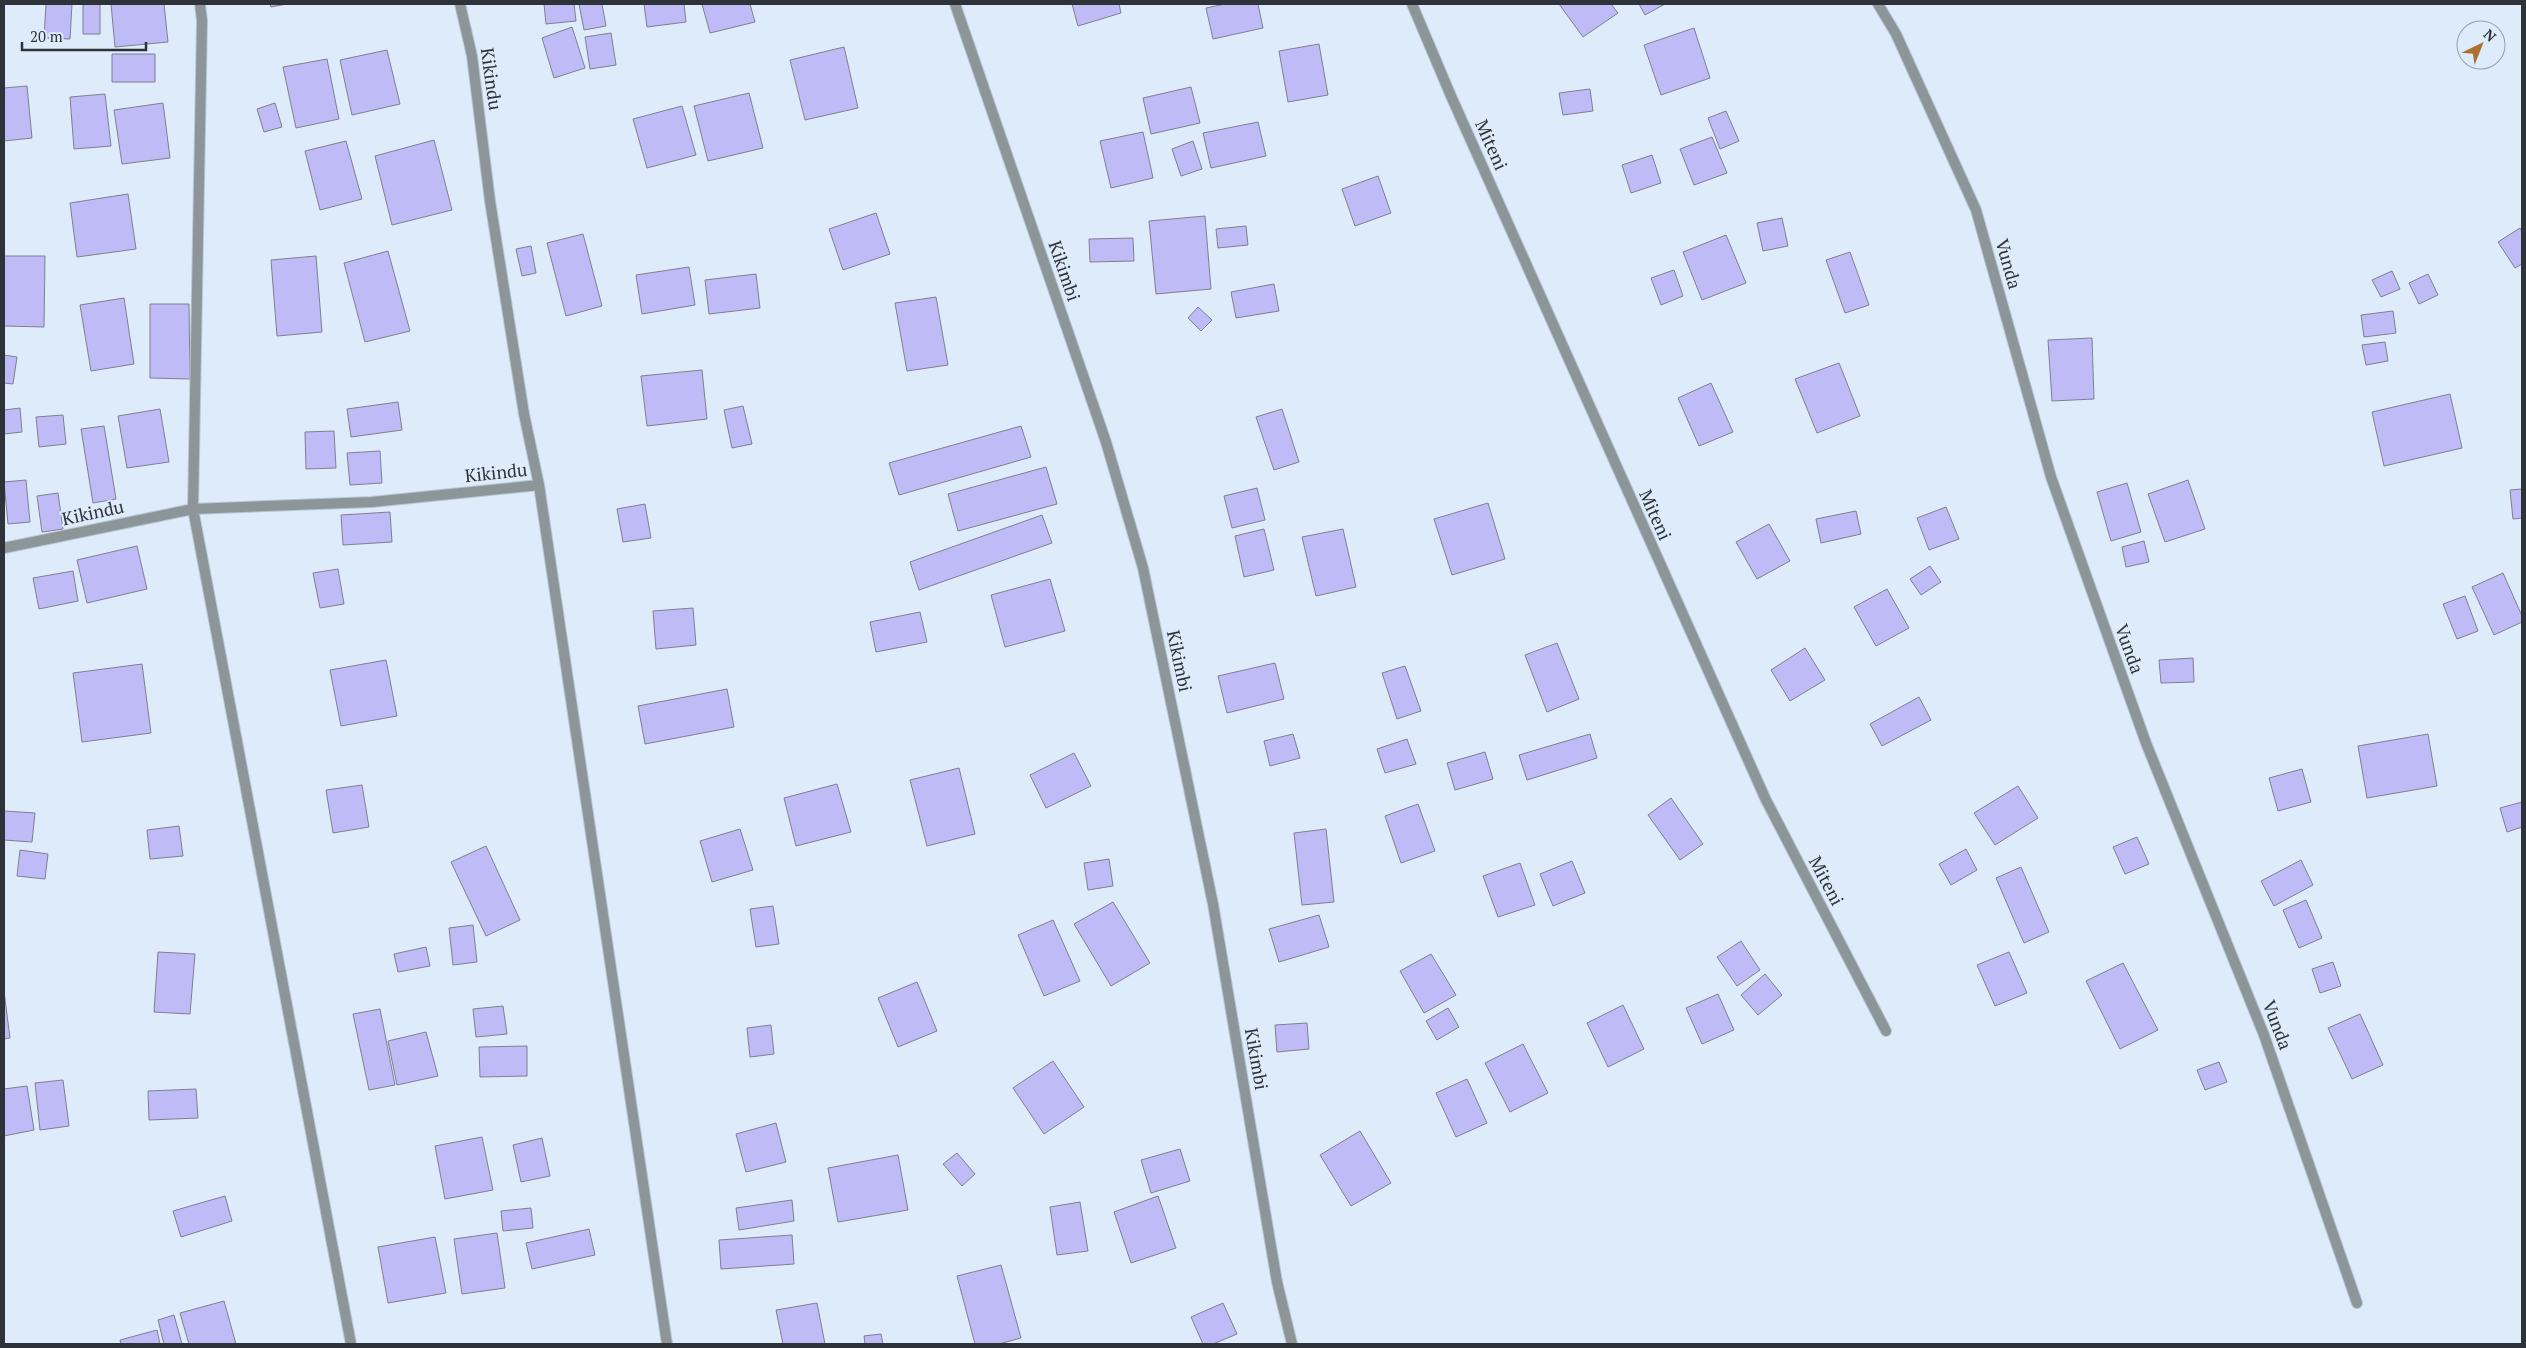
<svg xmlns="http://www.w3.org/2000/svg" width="2526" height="1348" font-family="'PT Serif',serif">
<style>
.building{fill:#bebbf6;stroke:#807f91}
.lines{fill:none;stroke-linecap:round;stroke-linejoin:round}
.street-casing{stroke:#bac6d4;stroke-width:12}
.street{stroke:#8c9699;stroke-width:10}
.labels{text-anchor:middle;stroke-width:4;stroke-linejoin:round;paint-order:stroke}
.street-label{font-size:18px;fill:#2e3339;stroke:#ddebfb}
</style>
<rect width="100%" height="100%" fill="#ddebfb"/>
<!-- building -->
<path class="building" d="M 46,4 L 72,4 L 70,39 L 44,38 Z
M 83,4 L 100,4 L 100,34 L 83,34 Z
M 111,4 L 164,4 L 168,42 L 115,47 Z
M 270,4 L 287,4 L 271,7 Z
M 544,4 L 574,4 L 576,21 L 546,24 Z
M 579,4 L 602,4 L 606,26 L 584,30 Z
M 644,4 L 684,4 L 686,22 L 647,27 Z
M 702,4 L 750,4 L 755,22 L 710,33 Z
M 1072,4 L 1119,4 L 1121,13 L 1078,26 Z
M 1225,4 L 1258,4 L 1263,28 L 1213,39 L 1206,8 Z
M 1559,4 L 1611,4 L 1618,13 L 1583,37 Z
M 1639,4 L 1665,4 L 1645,15 Z
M 572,27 L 585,68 L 554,78 L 542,38 Z
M 1694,28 L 1710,78 L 1661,95 L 1644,45 Z
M 611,33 L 616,65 L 590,69 L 585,37 Z
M 1319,44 L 1328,95 L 1288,102 L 1279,51 Z
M 844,47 L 858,108 L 805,120 L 790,60 Z
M 387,50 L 400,104 L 352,115 L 340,60 Z
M 112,54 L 155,54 L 155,82 L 112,82 Z
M 327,59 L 339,119 L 296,128 L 283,67 Z
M 27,86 L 32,138 L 4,141 L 4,88 Z
M 1191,87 L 1200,123 L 1151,134 L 1143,98 Z
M 1590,89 L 1593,111 L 1563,115 L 1559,93 Z
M 749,93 L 763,148 L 708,161 L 694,106 Z
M 105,94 L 111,146 L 74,149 L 70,97 Z
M 163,103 L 170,158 L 122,164 L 114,110 Z
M 275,103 L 282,127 L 264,132 L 257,109 Z
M 682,106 L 696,155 L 647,168 L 633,119 Z
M 1726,111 L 1739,141 L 1720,149 L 1708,118 Z
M 1258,122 L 1266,156 L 1211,168 L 1203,133 Z
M 1143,132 L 1153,178 L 1111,188 L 1100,141 Z
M 1712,137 L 1727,173 L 1694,185 L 1680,149 Z
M 434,140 L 452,210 L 392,225 L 375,156 Z
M 346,141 L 362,199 L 320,210 L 305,151 Z
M 1193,141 L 1202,169 L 1181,176 L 1172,149 Z
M 1652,155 L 1661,183 L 1631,193 L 1622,165 Z
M 1378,176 L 1391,213 L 1355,226 L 1342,189 Z
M 128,194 L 136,249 L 77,257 L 70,203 Z
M 876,213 L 890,254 L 843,270 L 829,229 Z
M 1205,216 L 1211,289 L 1156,294 L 1149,221 Z
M 1782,218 L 1788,246 L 1763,251 L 1757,223 Z
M 1246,226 L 1248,245 L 1218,248 L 1216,229 Z
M 2520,228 L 2522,232 L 2522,264 L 2515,268 L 2498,242 Z
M 583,234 L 602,306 L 566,316 L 547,243 Z
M 1726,235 L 1746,283 L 1702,300 L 1683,252 Z
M 1133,238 L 1134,261 L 1090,262 L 1089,239 Z
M 531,246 L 536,273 L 522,276 L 516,249 Z
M 388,251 L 410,331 L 365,342 L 344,263 Z
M 1850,252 L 1869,305 L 1845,313 L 1826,260 Z
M 4,256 L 45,256 L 44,327 L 4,326 Z
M 316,256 L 322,332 L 277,336 L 271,260 Z
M 689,267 L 695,305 L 642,314 L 636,275 Z
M 1674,270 L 1683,296 L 1661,305 L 1651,278 Z
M 2392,271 L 2400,289 L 2381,297 L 2372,280 Z
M 756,274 L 760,308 L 709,314 L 705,280 Z
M 2428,274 L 2438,295 L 2419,304 L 2409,283 Z
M 1274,284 L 1279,311 L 1236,318 L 1231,292 Z
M 936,297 L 948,365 L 907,371 L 895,303 Z
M 124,298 L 134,364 L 91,371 L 80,305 Z
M 150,304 L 189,304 L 190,379 L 150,378 Z
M 1198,307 L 1212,320 L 1201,331 L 1188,318 Z
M 2393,311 L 2396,333 L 2364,337 L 2361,315 Z
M 2092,338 L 2094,399 L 2052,401 L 2048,340 Z
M 2385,342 L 2388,361 L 2366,365 L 2362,345 Z
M 4,355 L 17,357 L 13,384 L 4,383 Z
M 1839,363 L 1860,416 L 1817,433 L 1795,379 Z
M 702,370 L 707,419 L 647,426 L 641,376 Z
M 1711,383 L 1733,432 L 1699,446 L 1678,398 Z
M 2450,394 L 2462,448 L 2384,466 L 2372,412 Z
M 398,402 L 402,430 L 351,437 L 347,409 Z
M 743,406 L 752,444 L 732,448 L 724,410 Z
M 20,408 L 22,432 L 4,434 L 4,410 Z
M 160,409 L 169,462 L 127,468 L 118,416 Z
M 1282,409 L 1299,462 L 1274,470 L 1256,417 Z
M 63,415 L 66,444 L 39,447 L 36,417 Z
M 104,426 L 116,499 L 93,503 L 81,429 Z
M 1021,426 L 1031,457 L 899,495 L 889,463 Z
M 334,431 L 336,468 L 306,469 L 305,432 Z
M 380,451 L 382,483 L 350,485 L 347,453 Z
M 1046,467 L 1057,504 L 958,531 L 948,494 Z
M 26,480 L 30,522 L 8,524 L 4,482 Z
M 2188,480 L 2205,529 L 2165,542 L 2148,494 Z
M 2127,483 L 2141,532 L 2111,541 L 2097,492 Z
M 1257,488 L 1265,520 L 1232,528 L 1224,496 Z
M 2522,489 L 2522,518 L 2513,519 L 2510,490 Z
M 58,493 L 63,529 L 42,532 L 37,496 Z
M 1488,503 L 1505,559 L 1452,575 L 1434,519 Z
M 645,504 L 651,538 L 623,542 L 617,509 Z
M 1946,507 L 1959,539 L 1929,550 L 1917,518 Z
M 1856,511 L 1861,534 L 1821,543 L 1816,519 Z
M 390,512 L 392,542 L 343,545 L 341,515 Z
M 1042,515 L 1052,543 L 919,590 L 910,562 Z
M 1769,524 L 1790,561 L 1757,579 L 1736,542 Z
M 1264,529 L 1274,570 L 1244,577 L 1235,536 Z
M 1343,529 L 1356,587 L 1316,596 L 1302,537 Z
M 2144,541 L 2149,562 L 2126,567 L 2122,547 Z
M 137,546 L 147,589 L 87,603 L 77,560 Z
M 1930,566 L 1941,582 L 1921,595 L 1910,579 Z
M 338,569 L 344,604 L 320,608 L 313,573 Z
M 73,571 L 78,601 L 39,609 L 33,578 Z
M 2503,573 L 2522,616 L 2522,622 L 2494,635 L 2472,587 Z
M 1050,579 L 1065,631 L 1005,647 L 991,595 Z
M 1887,589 L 1909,628 L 1876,646 L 1854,607 Z
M 2465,596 L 2478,631 L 2457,639 L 2443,604 Z
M 693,608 L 696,645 L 656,649 L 653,611 Z
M 920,612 L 927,642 L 876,652 L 870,622 Z
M 1557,643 L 1579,699 L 1547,712 L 1525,655 Z
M 1805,648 L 1825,680 L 1790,701 L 1771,670 Z
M 2193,658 L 2194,682 L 2161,683 L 2159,660 Z
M 386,660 L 397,716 L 341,726 L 330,670 Z
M 1275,663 L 1284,699 L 1227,713 L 1218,676 Z
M 142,664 L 151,733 L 82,742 L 73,673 Z
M 1405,666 L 1421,711 L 1397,719 L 1382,673 Z
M 727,689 L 734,727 L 645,744 L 638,706 Z
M 1919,697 L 1931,720 L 1882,746 L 1870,724 Z
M 1293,734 L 1300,758 L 1270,766 L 1264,741 Z
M 1590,734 L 1597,758 L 1527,780 L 1519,755 Z
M 2428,734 L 2437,786 L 2367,798 L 2358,746 Z
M 1407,739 L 1416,764 L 1385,773 L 1377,749 Z
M 1485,752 L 1493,779 L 1455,790 L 1447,763 Z
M 1074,753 L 1091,786 L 1046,808 L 1030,775 Z
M 959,768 L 975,834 L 927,846 L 910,780 Z
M 2302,769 L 2311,802 L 2278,811 L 2269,778 Z
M 837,784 L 851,832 L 796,846 L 784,798 Z
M 362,785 L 369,827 L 333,833 L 326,790 Z
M 2018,786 L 2038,818 L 1995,845 L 1974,813 Z
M 1671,798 L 1703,844 L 1680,860 L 1648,815 Z
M 2522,802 L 2522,827 L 2507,832 L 2500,808 Z
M 1418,804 L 1435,851 L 1401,863 L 1385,816 Z
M 4,811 L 35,813 L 32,842 L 4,840 Z
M 179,826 L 183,856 L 150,859 L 147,830 Z
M 740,829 L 753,870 L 712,882 L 700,841 Z
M 1326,829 L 1334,902 L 1302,905 L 1294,833 Z
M 2137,837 L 2149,864 L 2125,874 L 2113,847 Z
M 486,846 L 520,920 L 486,936 L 451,862 Z
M 1966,849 L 1977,870 L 1951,885 L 1939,864 Z
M 20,850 L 48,854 L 45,879 L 17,876 Z
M 1109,859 L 1113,886 L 1088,890 L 1084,863 Z
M 2301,860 L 2313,885 L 2274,906 L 2261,881 Z
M 1572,861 L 1585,893 L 1553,906 L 1540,874 Z
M 1520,863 L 1535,905 L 1498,917 L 1483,876 Z
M 2021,867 L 2049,932 L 2024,943 L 1996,878 Z
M 2306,900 L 2322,938 L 2299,948 L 2283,910 Z
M 1113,902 L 1150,963 L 1111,986 L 1074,924 Z
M 773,906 L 779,944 L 756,947 L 750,909 Z
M 1319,915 L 1329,947 L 1279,962 L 1269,929 Z
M 1053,920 L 1080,981 L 1044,996 L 1018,935 Z
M 473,925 L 477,962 L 453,965 L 449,928 Z
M 1741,941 L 1760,970 L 1737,986 L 1717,957 Z
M 426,947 L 430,966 L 398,972 L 394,954 Z
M 158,952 L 195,954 L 190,1014 L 154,1012 Z
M 2009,952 L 2027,993 L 1995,1006 L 1977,965 Z
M 1431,954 L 1456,995 L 1424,1013 L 1400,971 Z
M 2333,962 L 2341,986 L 2320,993 L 2312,969 Z
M 2123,963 L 2158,1030 L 2120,1049 L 2086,981 Z
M 1765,974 L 1782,995 L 1758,1015 L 1741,995 Z
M 917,982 L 937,1031 L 898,1047 L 878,998 Z
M 4,991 L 10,1038 L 4,1039 Z
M 1718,994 L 1734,1030 L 1702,1044 L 1686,1008 Z
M 1623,1005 L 1644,1049 L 1608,1067 L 1587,1023 Z
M 503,1006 L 507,1034 L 476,1037 L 473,1009 Z
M 1448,1008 L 1459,1027 L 1437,1040 L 1426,1021 Z
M 380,1009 L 395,1085 L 369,1090 L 353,1014 Z
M 2360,1014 L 2383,1065 L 2352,1079 L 2328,1028 Z
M 1307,1023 L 1309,1049 L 1277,1052 L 1275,1025 Z
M 771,1025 L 774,1054 L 750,1057 L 747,1028 Z
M 426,1032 L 438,1076 L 397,1085 L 388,1041 Z
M 1523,1044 L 1548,1093 L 1510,1112 L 1485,1063 Z
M 527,1046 L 527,1076 L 480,1077 L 479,1047 Z
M 1053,1061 L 1084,1107 L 1044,1134 L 1013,1088 Z
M 2219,1062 L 2227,1082 L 2205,1090 L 2197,1070 Z
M 1467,1079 L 1487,1123 L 1456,1137 L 1436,1093 Z
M 63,1080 L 69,1126 L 40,1130 L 35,1083 Z
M 27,1086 L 34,1130 L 4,1136 L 4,1089 Z
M 196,1089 L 198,1118 L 149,1120 L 148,1091 Z
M 776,1123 L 786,1162 L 746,1172 L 736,1134 Z
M 1360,1131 L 1391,1183 L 1351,1206 L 1320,1155 Z
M 482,1137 L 493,1190 L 445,1199 L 435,1146 Z
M 542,1138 L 550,1176 L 521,1182 L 513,1145 Z
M 1180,1149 L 1190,1181 L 1151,1193 L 1141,1160 Z
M 957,1153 L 975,1174 L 962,1186 L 943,1164 Z
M 898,1155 L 908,1210 L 838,1222 L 828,1168 Z
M 225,1196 L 232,1221 L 181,1237 L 173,1211 Z
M 1158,1196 L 1176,1248 L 1131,1263 L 1114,1212 Z
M 792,1200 L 794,1221 L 739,1230 L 736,1208 Z
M 1080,1202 L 1088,1251 L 1057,1255 L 1050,1207 Z
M 531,1208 L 533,1228 L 503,1231 L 501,1211 Z
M 589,1229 L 595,1255 L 532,1269 L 526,1243 Z
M 497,1233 L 505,1288 L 462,1294 L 454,1239 Z
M 792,1235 L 794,1264 L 721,1269 L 719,1240 Z
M 435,1237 L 446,1293 L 388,1303 L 378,1247 Z
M 1001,1265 L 1021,1338 L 999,1344 L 975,1344 L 957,1276 Z
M 224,1301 L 236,1344 L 189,1344 L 180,1313 Z
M 817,1303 L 825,1344 L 783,1344 L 776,1310 Z
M 1223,1303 L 1237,1334 L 1213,1344 L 1203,1344 L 1191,1317 Z
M 174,1315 L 182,1344 L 164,1344 L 158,1320 Z
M 157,1330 L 160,1344 L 121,1344 L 120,1340 Z
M 881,1334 L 883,1344 L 865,1344 L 864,1336 Z"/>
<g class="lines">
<!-- street casing -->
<g class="street-casing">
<path id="street" d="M 200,4 L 202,21 L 193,509 L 351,1344
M 955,4 L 1106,442 L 1143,568 L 1213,904 L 1277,1282 L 1292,1344
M 1412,4 L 1451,96 L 1766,800 L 1886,1031
M 1878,4 L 1896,34 L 1976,210 L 2051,477 L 2146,743 L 2264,1035 L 2357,1303
M 539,485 L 667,1344
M 4,548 L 193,509 L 372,502 L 539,485 L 524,414 L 490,201 L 472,56 L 460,4"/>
</g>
<!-- street -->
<use href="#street" class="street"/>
</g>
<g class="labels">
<!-- street labels -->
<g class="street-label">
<text transform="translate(491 79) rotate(82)" y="6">Kikindu</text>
<text transform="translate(1491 145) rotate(66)" y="6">Miteni</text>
<text transform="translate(2008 264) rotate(74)" y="6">Vunda</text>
<text transform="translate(1064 271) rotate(71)" y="6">Kikimbi</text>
<text transform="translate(496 473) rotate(-6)" y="6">Kikindu</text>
<text transform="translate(93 513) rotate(-12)" y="6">Kikindu</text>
<text transform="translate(1655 515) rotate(66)" y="6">Miteni</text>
<text transform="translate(2129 649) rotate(70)" y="6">Vunda</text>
<text transform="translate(1179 661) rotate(78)" y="6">Kikimbi</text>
<text transform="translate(1826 881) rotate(62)" y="6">Miteni</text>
<text transform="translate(2277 1025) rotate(69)" y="6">Vunda</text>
<text transform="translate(1256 1059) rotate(80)" y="6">Kikimbi</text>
</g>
</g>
<!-- border -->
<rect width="2526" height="1348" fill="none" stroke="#2e3339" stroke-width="10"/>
<!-- north arrow -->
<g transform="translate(2481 45) rotate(43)"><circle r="24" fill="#ddebfb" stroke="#97a1ad"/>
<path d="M0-4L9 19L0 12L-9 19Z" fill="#ac7132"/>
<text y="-8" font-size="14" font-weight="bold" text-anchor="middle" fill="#2e3339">N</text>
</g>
<!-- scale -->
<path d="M22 42v8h124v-8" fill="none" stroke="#2e3339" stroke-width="2.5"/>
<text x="30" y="42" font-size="15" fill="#2e3339" stroke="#ddebfb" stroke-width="4" paint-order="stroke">20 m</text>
</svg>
